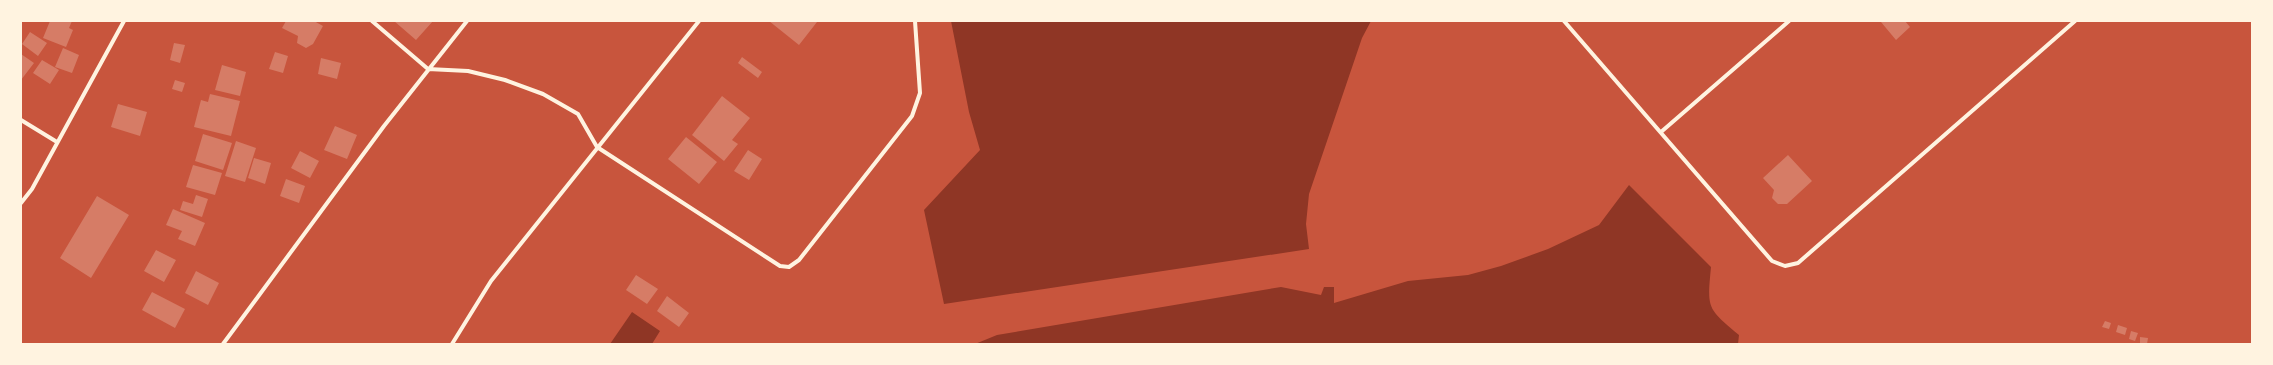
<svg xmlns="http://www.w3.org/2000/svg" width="2273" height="365" font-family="Karla,sans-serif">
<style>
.water{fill:#8f3625}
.building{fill:#d67c66}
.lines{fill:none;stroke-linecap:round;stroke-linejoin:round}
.minor{stroke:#fff3e0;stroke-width:4}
</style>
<rect width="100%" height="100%" fill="#c8553d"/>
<!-- water -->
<path class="water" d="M 951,21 L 1371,21 L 1362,38 L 1309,194 L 1306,224 L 1309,249 L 944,304 L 924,210 L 980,150 L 969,112 Z
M 1629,185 L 1711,267 C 1707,309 1707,308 1739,335 L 1738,344 L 975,344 L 997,335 L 1281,287 L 1321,295 L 1324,287 L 1334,287 L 1334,303 L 1408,281 L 1468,275 L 1501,266 L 1548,249 L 1599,225 Z
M 632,312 L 660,331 L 652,344 L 610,344 Z"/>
<!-- building -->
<path class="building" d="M 50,21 L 72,21 L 69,28 L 73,30 L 66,47 L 43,38 Z
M 286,21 L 314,21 L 323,26 L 313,44 L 306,48 L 297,43 L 298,36 L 282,28 Z
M 394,21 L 433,21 L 416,40 Z
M 769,21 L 816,21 L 817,22 L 799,45 Z
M 1882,21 L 1905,21 L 1910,27 L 1896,40 L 1881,22 Z
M 30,32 L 47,43 L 38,56 L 22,44 Z
M 174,43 L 185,45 L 180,63 L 170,60 Z
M 63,48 L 79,55 L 72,73 L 55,67 Z
M 275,52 L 288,56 L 283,73 L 269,69 Z
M 21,54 L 34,63 L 21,80 Z
M 742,57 L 762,72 L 758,78 L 738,63 Z
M 321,58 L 341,63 L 337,79 L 318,74 Z
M 42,60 L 59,70 L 50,84 L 33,73 Z
M 222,65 L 246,72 L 240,96 L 215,90 Z
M 175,80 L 185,83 L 182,92 L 172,89 Z
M 210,94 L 240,101 L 231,136 L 194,127 L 201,100 L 208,102 Z
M 722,96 L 750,118 L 732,140 L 738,144 L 724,161 L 692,135 Z
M 118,104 L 147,112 L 140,136 L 111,127 Z
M 335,126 L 357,135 L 347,159 L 324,150 Z
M 203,134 L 232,143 L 223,170 L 195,161 Z
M 686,137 L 717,162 L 699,184 L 668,159 Z
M 236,141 L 256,148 L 245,182 L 225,176 Z
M 748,150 L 762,159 L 749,180 L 734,171 Z
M 300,151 L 319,161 L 310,178 L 291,168 Z
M 1788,155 L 1812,181 L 1787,204 L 1778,204 L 1772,198 L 1774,190 L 1763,178 Z
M 254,158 L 271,163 L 265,184 L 248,178 Z
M 193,165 L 222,173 L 215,195 L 186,187 Z
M 286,179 L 305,186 L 299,203 L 280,196 Z
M 196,195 L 208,199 L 202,217 L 180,210 L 183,201 L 193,204 Z
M 97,196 L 129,215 L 91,278 L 60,258 Z
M 173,209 L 205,223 L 195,246 L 178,239 L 182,231 L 166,225 Z
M 156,250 L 176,260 L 164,282 L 144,271 Z
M 196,271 L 219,283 L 208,305 L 185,293 Z
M 636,275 L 658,289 L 647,304 L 626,290 Z
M 152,292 L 185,309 L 175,328 L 142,310 Z
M 667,296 L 689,313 L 679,327 L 657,311 Z
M 2105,321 L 2111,323 L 2109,329 L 2102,327 Z
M 2118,325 L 2127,328 L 2125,335 L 2116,332 Z
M 2131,331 L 2138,333 L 2135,341 L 2129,339 Z
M 2140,337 L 2148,338 L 2147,344 L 2140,344 Z"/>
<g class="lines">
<!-- minor -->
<path class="minor" d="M 372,21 L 428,69 L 468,71 L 505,80 L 543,94 L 578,114 L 597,147 L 780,266 L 789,267 L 799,260 L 912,116 L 920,93 L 915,21
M 1564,21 L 1772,261 L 1785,266 L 1798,263 L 2075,21
M 21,120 L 57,142
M 1661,132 L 1789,21
M 21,203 L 32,189 L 124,21
M 223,344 L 384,126 L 467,21
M 452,344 L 491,281 L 699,21"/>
</g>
<!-- border -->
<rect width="2273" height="365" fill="none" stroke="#fff3e0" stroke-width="44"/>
</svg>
